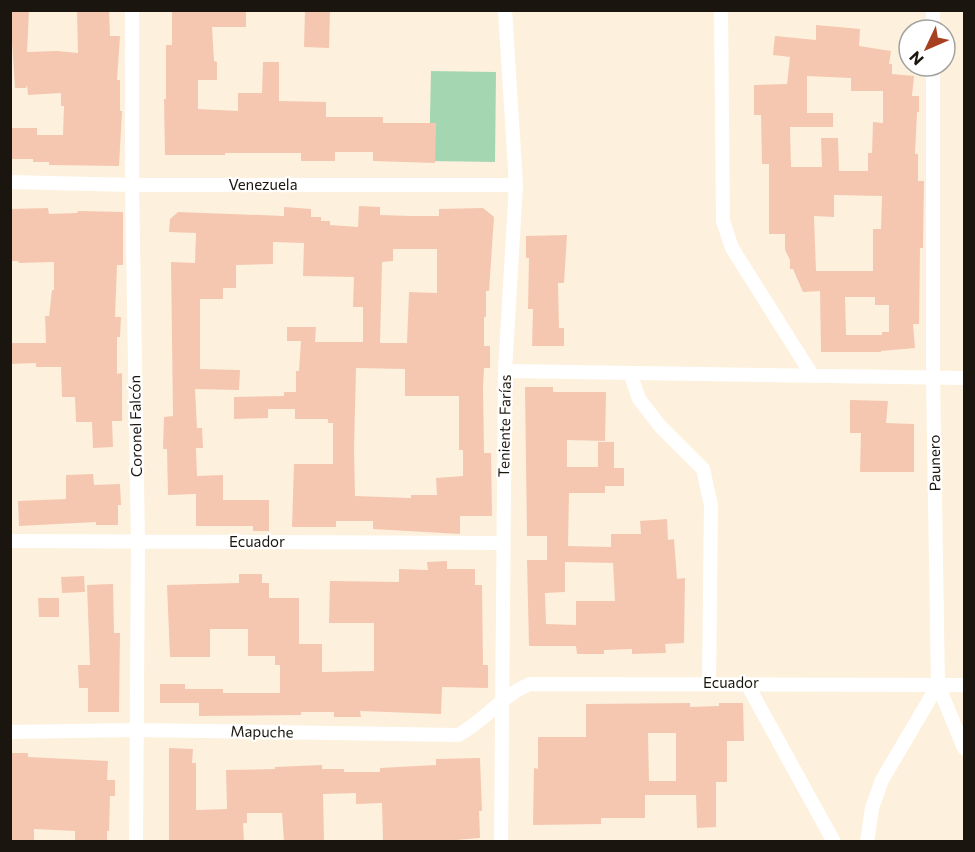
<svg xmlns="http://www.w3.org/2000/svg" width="975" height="852" font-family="Commissioner,sans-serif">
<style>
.green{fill:#a5d6b2}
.building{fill:#f5c7b0;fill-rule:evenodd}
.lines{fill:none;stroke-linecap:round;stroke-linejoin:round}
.minor{stroke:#fff;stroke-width:14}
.labels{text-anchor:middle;stroke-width:4.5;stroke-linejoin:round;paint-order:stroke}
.street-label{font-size:15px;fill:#1a160f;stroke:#fff}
</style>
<rect width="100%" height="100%" fill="#fdf1dd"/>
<!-- green -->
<path class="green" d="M 431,71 L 496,72 L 495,162 L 429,161 Z"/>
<!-- building -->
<path class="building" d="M 10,10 L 29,10 L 27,52 L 57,51 L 78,53 L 77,10 L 109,10 L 110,36 L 120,36 L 117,80 L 120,80 L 120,111 L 122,111 L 119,166 L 49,165 L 49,162 L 33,162 L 33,159 L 10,159 L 10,128 L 37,128 L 37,135 L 63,135 L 64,106 L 61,106 L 61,93 L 28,95 L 27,85 L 26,88 L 15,88 Z
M 172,10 L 246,10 L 246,27 L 212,27 L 214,61 L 217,62 L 217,80 L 198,80 L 198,109 L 238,111 L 238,93 L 262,93 L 263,62 L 279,62 L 279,101 L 326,102 L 326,117 L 383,117 L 383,123 L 436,123 L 435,163 L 373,161 L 373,152 L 335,152 L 335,161 L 301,161 L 301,153 L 225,153 L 225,155 L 165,155 L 164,99 L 166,99 L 166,45 L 172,45 Z
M 305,10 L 330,10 L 329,48 L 304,47 Z
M 816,25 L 860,29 L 859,46 L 891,51 L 889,64 L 892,64 L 892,74 L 914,76 L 912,96 L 919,96 L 919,112 L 917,112 L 915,154 L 918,154 L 918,181 L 924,181 L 923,248 L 920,248 L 919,324 L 913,324 L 915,348 L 881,351 L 881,352 L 821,352 L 820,291 L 803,292 L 793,269 L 790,269 L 790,260 L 785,250 L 785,234 L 769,234 L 769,164 L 762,164 L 761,115 L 754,115 L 754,85 L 787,84 L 790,57 L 773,55 L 775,36 L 816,40 ZM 807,76 L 851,78 L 851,91 L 883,91 L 883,123 L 873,122 L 872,153 L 868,153 L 868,171 L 839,171 L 838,138 L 821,138 L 822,167 L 791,167 L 790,127 L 833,127 L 833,113 L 807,113 ZM 834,195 L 882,196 L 881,229 L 873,229 L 873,271 L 816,271 L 814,216 L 834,217 ZM 845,297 L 875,297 L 875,305 L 889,305 L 889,332 L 882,332 L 882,335 L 846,335 Z
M 359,206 L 380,207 L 380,215 L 411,216 L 439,216 L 439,209 L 483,208 L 494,217 L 489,291 L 486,291 L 486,317 L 484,317 L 484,346 L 490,346 L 490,368 L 484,368 L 483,388 L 484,453 L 491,453 L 492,516 L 460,516 L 460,534 L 373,529 L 373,521 L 336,521 L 336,527 L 292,527 L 294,464 L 333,464 L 333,423 L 328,423 L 328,419 L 295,419 L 295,409 L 268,409 L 268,418 L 234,419 L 234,397 L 284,396 L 284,392 L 296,392 L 296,371 L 299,371 L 301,341 L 287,341 L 287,327 L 316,327 L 315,342 L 363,342 L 363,307 L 353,307 L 354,277 L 303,276 L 304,243 L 273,242 L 273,264 L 236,265 L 236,288 L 223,288 L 223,299 L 200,299 L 200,369 L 240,370 L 239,390 L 195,389 L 197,428 L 202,428 L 203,448 L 196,448 L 197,476 L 223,475 L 223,500 L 269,500 L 269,531 L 253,531 L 253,526 L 196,526 L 196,494 L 168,495 L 167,449 L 163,449 L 164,417 L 173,416 L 171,262 L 195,263 L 196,233 L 169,232 L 170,219 L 178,212 L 284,216 L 284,207 L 311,209 L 311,217 L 321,217 L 321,221 L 330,221 L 330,225 L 358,227 ZM 393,249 L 437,249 L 437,293 L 409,292 L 407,343 L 380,343 L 382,262 L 393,261 ZM 356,368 L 405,369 L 405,396 L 459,396 L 459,450 L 463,450 L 463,476 L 436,478 L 437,495 L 411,495 L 411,498 L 355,496 L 354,449 Z
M 48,208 L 49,214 L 77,213 L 78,211 L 123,212 L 123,265 L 117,265 L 115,317 L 121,317 L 120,337 L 117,337 L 117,374 L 122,373 L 122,421 L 112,421 L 113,447 L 93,448 L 92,422 L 76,422 L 75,397 L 62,397 L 61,367 L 36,367 L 36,363 L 10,364 L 10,343 L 46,343 L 45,316 L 49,316 L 52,290 L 54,290 L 54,262 L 19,263 L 18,261 L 10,261 L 10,209 Z
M 567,235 L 564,283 L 558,283 L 559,328 L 564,328 L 564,346 L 532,346 L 533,309 L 528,309 L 529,258 L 526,258 L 526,236 Z
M 525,387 L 553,387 L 553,392 L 606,392 L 605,441 L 567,440 L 567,467 L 598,467 L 598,442 L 614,442 L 614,468 L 624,468 L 624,486 L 605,486 L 605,493 L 569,493 L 568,546 L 611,547 L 611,534 L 641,534 L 640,521 L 667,519 L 668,540 L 674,539 L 677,579 L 685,578 L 684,643 L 665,644 L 666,653 L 632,654 L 632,649 L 604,650 L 604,654 L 577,654 L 576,646 L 529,646 L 527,560 L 547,560 L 547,536 L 527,536 ZM 565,562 L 613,563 L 615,601 L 576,601 L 576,625 L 546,624 L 545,593 L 565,592 Z
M 850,400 L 888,401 L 886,423 L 914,424 L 914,472 L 860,472 L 861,433 L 850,433 Z
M 93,474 L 94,485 L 120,484 L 121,505 L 118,505 L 118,525 L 96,525 L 96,522 L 19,526 L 18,501 L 66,499 L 66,475 Z
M 447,561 L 447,569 L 475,569 L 475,585 L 482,585 L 483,665 L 488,665 L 488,688 L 442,687 L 441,714 L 360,711 L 361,717 L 334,717 L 334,712 L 301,712 L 301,715 L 199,716 L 199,703 L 160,703 L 160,684 L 185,684 L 185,689 L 223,689 L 223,693 L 280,693 L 280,665 L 275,665 L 275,656 L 248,656 L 248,629 L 210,629 L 210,657 L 170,657 L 167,585 L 239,583 L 239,574 L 262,574 L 262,583 L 269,583 L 269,598 L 299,598 L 299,644 L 322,644 L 322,672 L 374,671 L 374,623 L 329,623 L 330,581 L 399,582 L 399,569 L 428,570 L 427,562 Z
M 84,576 L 85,592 L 62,593 L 61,577 Z
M 113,584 L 114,633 L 120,633 L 119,712 L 88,712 L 88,688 L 79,688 L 78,665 L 90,665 L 87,585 Z
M 38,598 L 59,598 L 59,617 L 39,617 Z
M 690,703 L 690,707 L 719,706 L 719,703 L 743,703 L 744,741 L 727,741 L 727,782 L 716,782 L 716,827 L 697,828 L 696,795 L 645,795 L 645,818 L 601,818 L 601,824 L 533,825 L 534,768 L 538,769 L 538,737 L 586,737 L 586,704 ZM 648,733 L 676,733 L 676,781 L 649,781 Z
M 169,748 L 193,749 L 192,763 L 196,763 L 196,810 L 227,809 L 226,770 L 275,769 L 275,767 L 322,765 L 322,769 L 344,769 L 344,772 L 380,772 L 380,768 L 436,765 L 436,759 L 480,758 L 482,811 L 479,811 L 480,838 L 431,842 L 383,842 L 382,803 L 356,804 L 356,793 L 323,794 L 324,841 L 284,842 L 282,813 L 247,813 L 247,823 L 243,823 L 244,842 L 169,842 Z
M 10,753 L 28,753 L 28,757 L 108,761 L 107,780 L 115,780 L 115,796 L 110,796 L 109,831 L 107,831 L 107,842 L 75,842 L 75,831 L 34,829 L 34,842 L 10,842 Z"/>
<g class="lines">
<!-- minor -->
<path class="minor" d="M 132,10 L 132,185 L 138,542 L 136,842
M 721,10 L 723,221 L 732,248 L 812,375
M 933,10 L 933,30
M 10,182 L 132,185 L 516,185
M 505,371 L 964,378
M 630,373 L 639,399 L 660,426 L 703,469 L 711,505 L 709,683
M 10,541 L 503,543
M 747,684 L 834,842
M 938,685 L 964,748
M 10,732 L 136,730 L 458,735 C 485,721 502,695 530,684 L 964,685
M 501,842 L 505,371 L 516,185 L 505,10
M 867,842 L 872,808 L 882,780 L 938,685 L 933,377 L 933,66"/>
</g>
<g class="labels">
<!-- street labels -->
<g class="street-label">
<text x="263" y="190">Venezuela</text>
<text transform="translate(136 426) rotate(-91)" y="5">Coronel Falcón</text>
<text transform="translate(505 426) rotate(-89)" y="5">Teniente Farías</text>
<text transform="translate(935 463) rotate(-91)" y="5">Paunero</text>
<text x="257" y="547">Ecuador</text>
<text x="731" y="688">Ecuador</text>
<text transform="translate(262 732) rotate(1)" y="5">Mapuche</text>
</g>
</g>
<!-- border -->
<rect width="975" height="852" fill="none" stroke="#1a160f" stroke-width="24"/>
<!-- north arrow -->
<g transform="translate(927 48) rotate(226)"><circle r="28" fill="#ffffff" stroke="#a3a29f" stroke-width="1.5"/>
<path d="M0-4.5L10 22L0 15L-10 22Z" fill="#a74020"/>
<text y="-9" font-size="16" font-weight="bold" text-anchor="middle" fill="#1a160f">N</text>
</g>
</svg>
